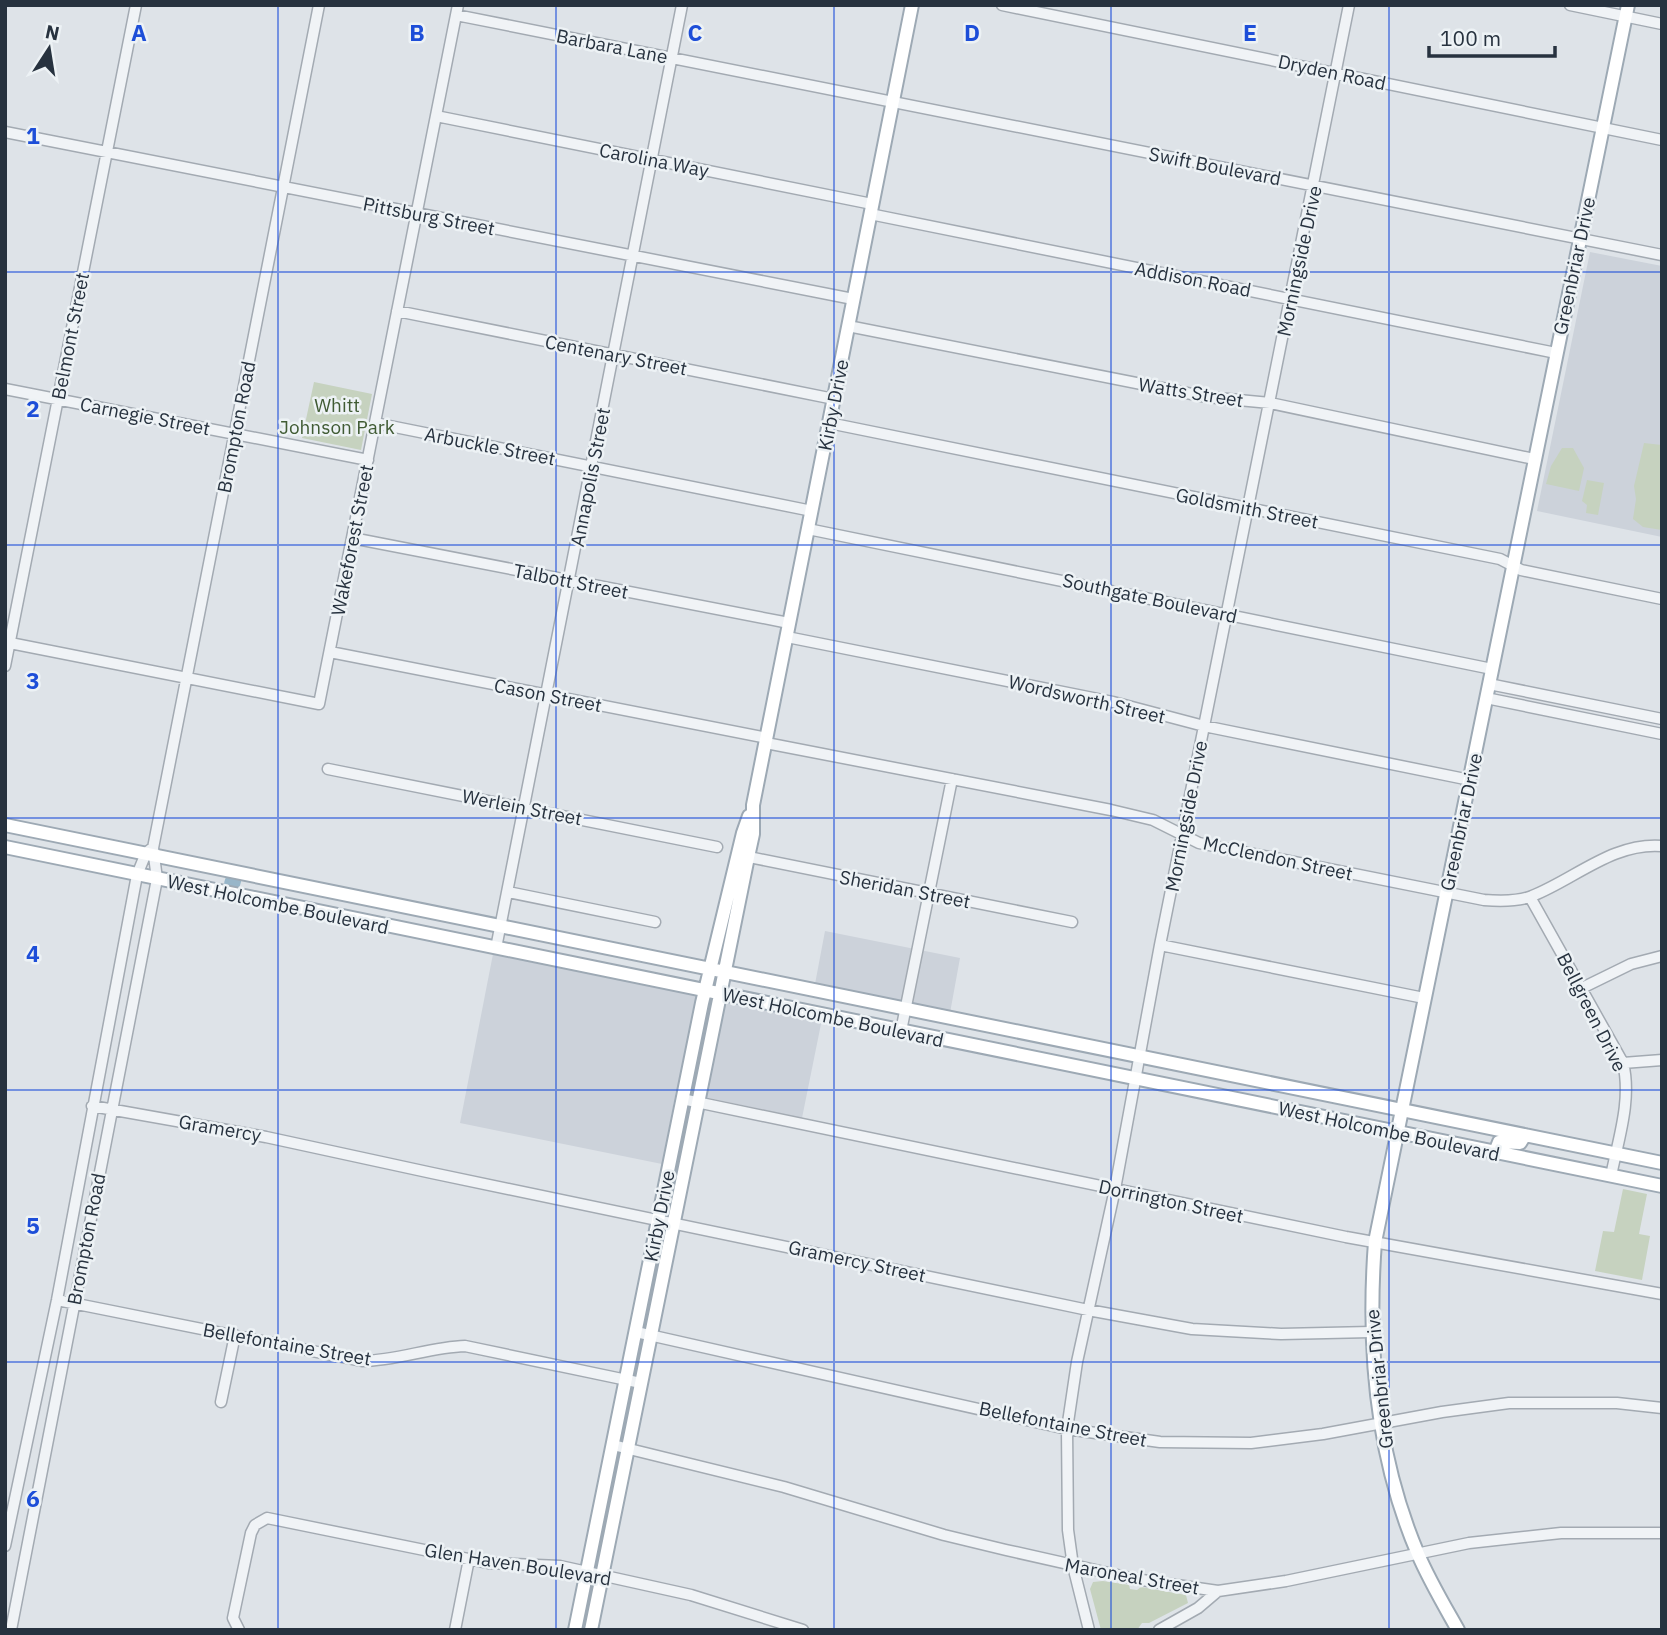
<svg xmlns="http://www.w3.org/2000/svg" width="1667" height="1635" font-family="'IBM Plex Sans',sans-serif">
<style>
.built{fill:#ccd2da}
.green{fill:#c6d2bf}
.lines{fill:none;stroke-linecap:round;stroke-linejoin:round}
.river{stroke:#98b6c9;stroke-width:16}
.minor-casing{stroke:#a3aab2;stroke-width:13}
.major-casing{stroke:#9da9b4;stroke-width:16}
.minor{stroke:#f0f3f6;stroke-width:10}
.major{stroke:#fff;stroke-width:12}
.grid{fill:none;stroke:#1d4ed8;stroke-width:2;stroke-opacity:0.55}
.labels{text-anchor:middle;stroke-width:5;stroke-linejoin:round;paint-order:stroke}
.street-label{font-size:19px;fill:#27323f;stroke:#edf2f5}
.park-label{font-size:19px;fill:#405b34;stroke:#edf2f5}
.grid-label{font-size:23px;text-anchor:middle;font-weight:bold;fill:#1d4ed8;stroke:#edf2f5;stroke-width:5;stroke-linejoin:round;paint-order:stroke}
</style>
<rect width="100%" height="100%" fill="#dee3e8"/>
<!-- built -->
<path class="built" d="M 1590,252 L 1662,266 L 1662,537 L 1537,511 Z
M 825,931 L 960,958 L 950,1013 L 815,984 Z
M 493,954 L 822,1019 L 802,1118 L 676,1091 L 662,1164 L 460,1123 Z"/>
<!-- green -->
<path class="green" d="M 314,382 L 372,394 L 361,450 L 302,438 Z
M 1644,443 L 1662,445 L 1662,530 L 1643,527 L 1633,519 L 1636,499 L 1634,486 Z
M 1562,448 L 1573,448 L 1584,468 L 1579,491 L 1546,484 L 1551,466 Z
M 1587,480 L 1604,483 L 1598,515 L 1586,513 L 1587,505 L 1582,501 Z
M 1623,1189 L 1647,1194 L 1639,1234 L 1650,1236 L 1642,1280 L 1595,1271 L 1603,1231 L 1614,1232 Z
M 1103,1581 L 1129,1585 L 1130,1589 L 1137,1590 L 1141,1587 L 1186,1595 L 1188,1603 L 1149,1623 L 1142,1623 L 1137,1630 L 1101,1630 L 1090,1589 L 1093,1582 Z"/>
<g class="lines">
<!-- river -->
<path class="river" d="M 232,884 L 233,881"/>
<!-- minor casing -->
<g class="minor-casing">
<path id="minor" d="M 1002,5 L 1662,140
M 1570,5 L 1662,24
M 456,15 L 1662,255
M 436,116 L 872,204
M 5,132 L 853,299
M 870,214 L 1556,353
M 397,311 L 834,399
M 848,326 L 1207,397 L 1270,403 L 1534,459
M 5,389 L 368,460
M 375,423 L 812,511
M 829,423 L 1500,559 L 1521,570 L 1662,599
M 808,529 L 1492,669
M 352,538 L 789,623
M 787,637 L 1113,702 L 1204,726 L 1470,780
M 5,642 L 319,704 L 458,5
M 330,652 L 767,738
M 5,666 L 136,5
M 1489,684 L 1662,719
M 1486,698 L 1662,734
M 766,743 L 1111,810 L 1153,820 L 1199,843 L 1484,900 C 1498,901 1518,902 1532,896 C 1575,879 1613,842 1662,846
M 328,769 L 717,847
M 744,856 L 1072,922
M 508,892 L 655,922
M 1530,897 L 1623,1063 C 1632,1100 1618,1140 1611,1176
M 1160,945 L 1424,998
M 496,948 L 682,5
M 1582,988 L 1631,964 L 1662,956
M 901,1031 L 952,779
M 1623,1063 L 1662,1060
M 682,1099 L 1346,1237 L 1662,1294
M 92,1106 L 266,1137 L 432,1173 L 1088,1310 L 1192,1329 L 1281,1334 L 1371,1332
M 57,1300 L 362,1361 C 397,1361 430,1347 465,1346 L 641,1383
M 636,1332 L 1067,1429 L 1160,1442 L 1251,1443 L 1323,1434 L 1442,1412 L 1509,1403 L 1617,1403 L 1662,1408
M 221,1402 L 235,1335
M 613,1445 L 784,1487 L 944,1535 L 1006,1550 L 1135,1579 L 1218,1591 L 1286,1581 L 1469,1543 L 1561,1533 L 1662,1533
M 5,1546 L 57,1300 L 137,875 L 146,853 L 151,849
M 11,1630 L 157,879 L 153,848 L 319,5
M 239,1630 L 233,1618 L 251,1533 L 255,1525 L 267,1518 L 488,1563 L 560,1566 L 691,1595 L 803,1630
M 455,1630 L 469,1559
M 1089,1630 L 1073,1566 L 1068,1530 L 1067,1429 L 1077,1362 L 1115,1189 L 1160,945 L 1349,5
M 1159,1630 L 1198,1608 L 1218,1591"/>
</g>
<!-- major casing -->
<g class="major-casing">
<path id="major" d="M 5,825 L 1662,1163
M 5,847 L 1662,1186
M 1495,1152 L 1499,1142 L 1520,1143 L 1525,1135
M 575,1630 L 702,1003 L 743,833 L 749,816
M 591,1630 L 748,857 L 753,834 L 753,805 L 912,5
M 1458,1630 C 1444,1605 1429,1580 1418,1554 C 1376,1456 1367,1348 1375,1242 L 1628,5"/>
</g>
<!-- minor -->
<use href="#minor" class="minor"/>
<!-- major -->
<use href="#major" class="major"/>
</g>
<!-- grid -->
<path class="grid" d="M 278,5 L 278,1630M 556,5 L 556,1630M 834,5 L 834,1630M 1111,5 L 1111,1630M 1389,5 L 1389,1630M 5,272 L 1662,272M 5,545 L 1662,545M 5,818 L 1662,818M 5,1090 L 1662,1090M 5,1362 L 1662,1362"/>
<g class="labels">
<!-- street labels -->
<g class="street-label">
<text transform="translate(612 46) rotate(11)" y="7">Barbara Lane</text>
<text transform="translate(1332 72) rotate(12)" y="7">Dryden Road</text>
<text transform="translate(654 160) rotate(11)" y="7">Carolina Way</text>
<text transform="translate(1215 166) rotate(11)" y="7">Swift Boulevard</text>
<text transform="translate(429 216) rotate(11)" y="7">Pittsburg Street</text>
<text transform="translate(1299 261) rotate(-78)" y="7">Morningside Drive</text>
<text transform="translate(1574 266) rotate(-78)" y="7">Greenbriar Drive</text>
<text transform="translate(1193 279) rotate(11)" y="7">Addison Road</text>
<text transform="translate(70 336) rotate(-79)" y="7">Belmont Street</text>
<text transform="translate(616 355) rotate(11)" y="7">Centenary Street</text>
<text transform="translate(1191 392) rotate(9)" y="7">Watts Street</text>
<text transform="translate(833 405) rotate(-79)" y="7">Kirby Drive</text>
<text transform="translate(145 416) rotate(11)" y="7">Carnegie Street</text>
<text transform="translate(236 427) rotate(-79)" y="7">Brompton Road</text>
<text transform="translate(490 446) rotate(11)" y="7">Arbuckle Street</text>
<text transform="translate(590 477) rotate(-79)" y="7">Annapolis Street</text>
<text transform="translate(1247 508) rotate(11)" y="7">Goldsmith Street</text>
<text transform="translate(352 540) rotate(-79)" y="7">Wakeforest Street</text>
<text transform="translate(571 581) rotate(11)" y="7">Talbott Street</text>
<text transform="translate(1150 598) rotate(12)" y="7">Southgate Boulevard</text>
<text transform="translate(548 695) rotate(11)" y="7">Cason Street</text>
<text transform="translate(1087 699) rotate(13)" y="7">Wordsworth Street</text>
<text transform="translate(522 807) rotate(11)" y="7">Werlein Street</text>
<text transform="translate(1186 816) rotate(-79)" y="7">Morningside Drive</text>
<text transform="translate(1461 822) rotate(-78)" y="7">Greenbriar Drive</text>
<text transform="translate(1278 858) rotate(12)" y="7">McClendon Street</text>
<text transform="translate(905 889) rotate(11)" y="7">Sheridan Street</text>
<text transform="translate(278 904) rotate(12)" y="7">West Holcombe Boulevard</text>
<text transform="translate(1592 1012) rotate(63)" y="7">Bellgreen Drive</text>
<text transform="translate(833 1017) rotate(12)" y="7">West Holcombe Boulevard</text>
<text transform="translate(220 1128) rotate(10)" y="7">Gramercy</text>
<text transform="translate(1389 1131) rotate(12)" y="7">West Holcombe Boulevard</text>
<text transform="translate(1171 1201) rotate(12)" y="7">Dorrington Street</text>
<text transform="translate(659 1216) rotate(-79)" y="7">Kirby Drive</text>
<text transform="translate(86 1239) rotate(-79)" y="7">Brompton Road</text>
<text transform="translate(857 1261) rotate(12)" y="7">Gramercy Street</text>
<text transform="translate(287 1344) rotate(10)" y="7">Bellefontaine Street</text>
<text transform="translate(1379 1379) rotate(-96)" y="7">Greenbriar Drive</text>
<text transform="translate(1063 1424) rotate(11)" y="7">Bellefontaine Street</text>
<text transform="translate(518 1564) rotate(9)" y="7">Glen Haven Boulevard</text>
<text transform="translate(1132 1576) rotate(10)" y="7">Maroneal Street</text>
</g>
<!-- park labels -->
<g class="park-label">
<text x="337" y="412">Whitt<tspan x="337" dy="22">Johnson Park</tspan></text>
</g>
</g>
<g class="grid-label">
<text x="139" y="41">A</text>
<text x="417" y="41">B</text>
<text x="695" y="41">C</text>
<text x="972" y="41">D</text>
<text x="1250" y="41">E</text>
<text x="33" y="144">1</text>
<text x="33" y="417">2</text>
<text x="33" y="689">3</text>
<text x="33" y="962">4</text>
<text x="33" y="1234">5</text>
<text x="33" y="1507">6</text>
</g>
<!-- border -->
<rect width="1667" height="1635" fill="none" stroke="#27323f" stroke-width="14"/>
<!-- north arrow -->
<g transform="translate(49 49) rotate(12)" stroke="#edf2f5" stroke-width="5" paint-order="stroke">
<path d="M0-5L12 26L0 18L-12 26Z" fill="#27323f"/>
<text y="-10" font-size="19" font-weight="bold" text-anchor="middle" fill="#27323f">N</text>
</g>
<!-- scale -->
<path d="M1429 46v10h126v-10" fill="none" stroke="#27323f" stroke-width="3.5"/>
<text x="1440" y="46" font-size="21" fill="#27323f" stroke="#edf2f5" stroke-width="5" paint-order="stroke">100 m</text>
</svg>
